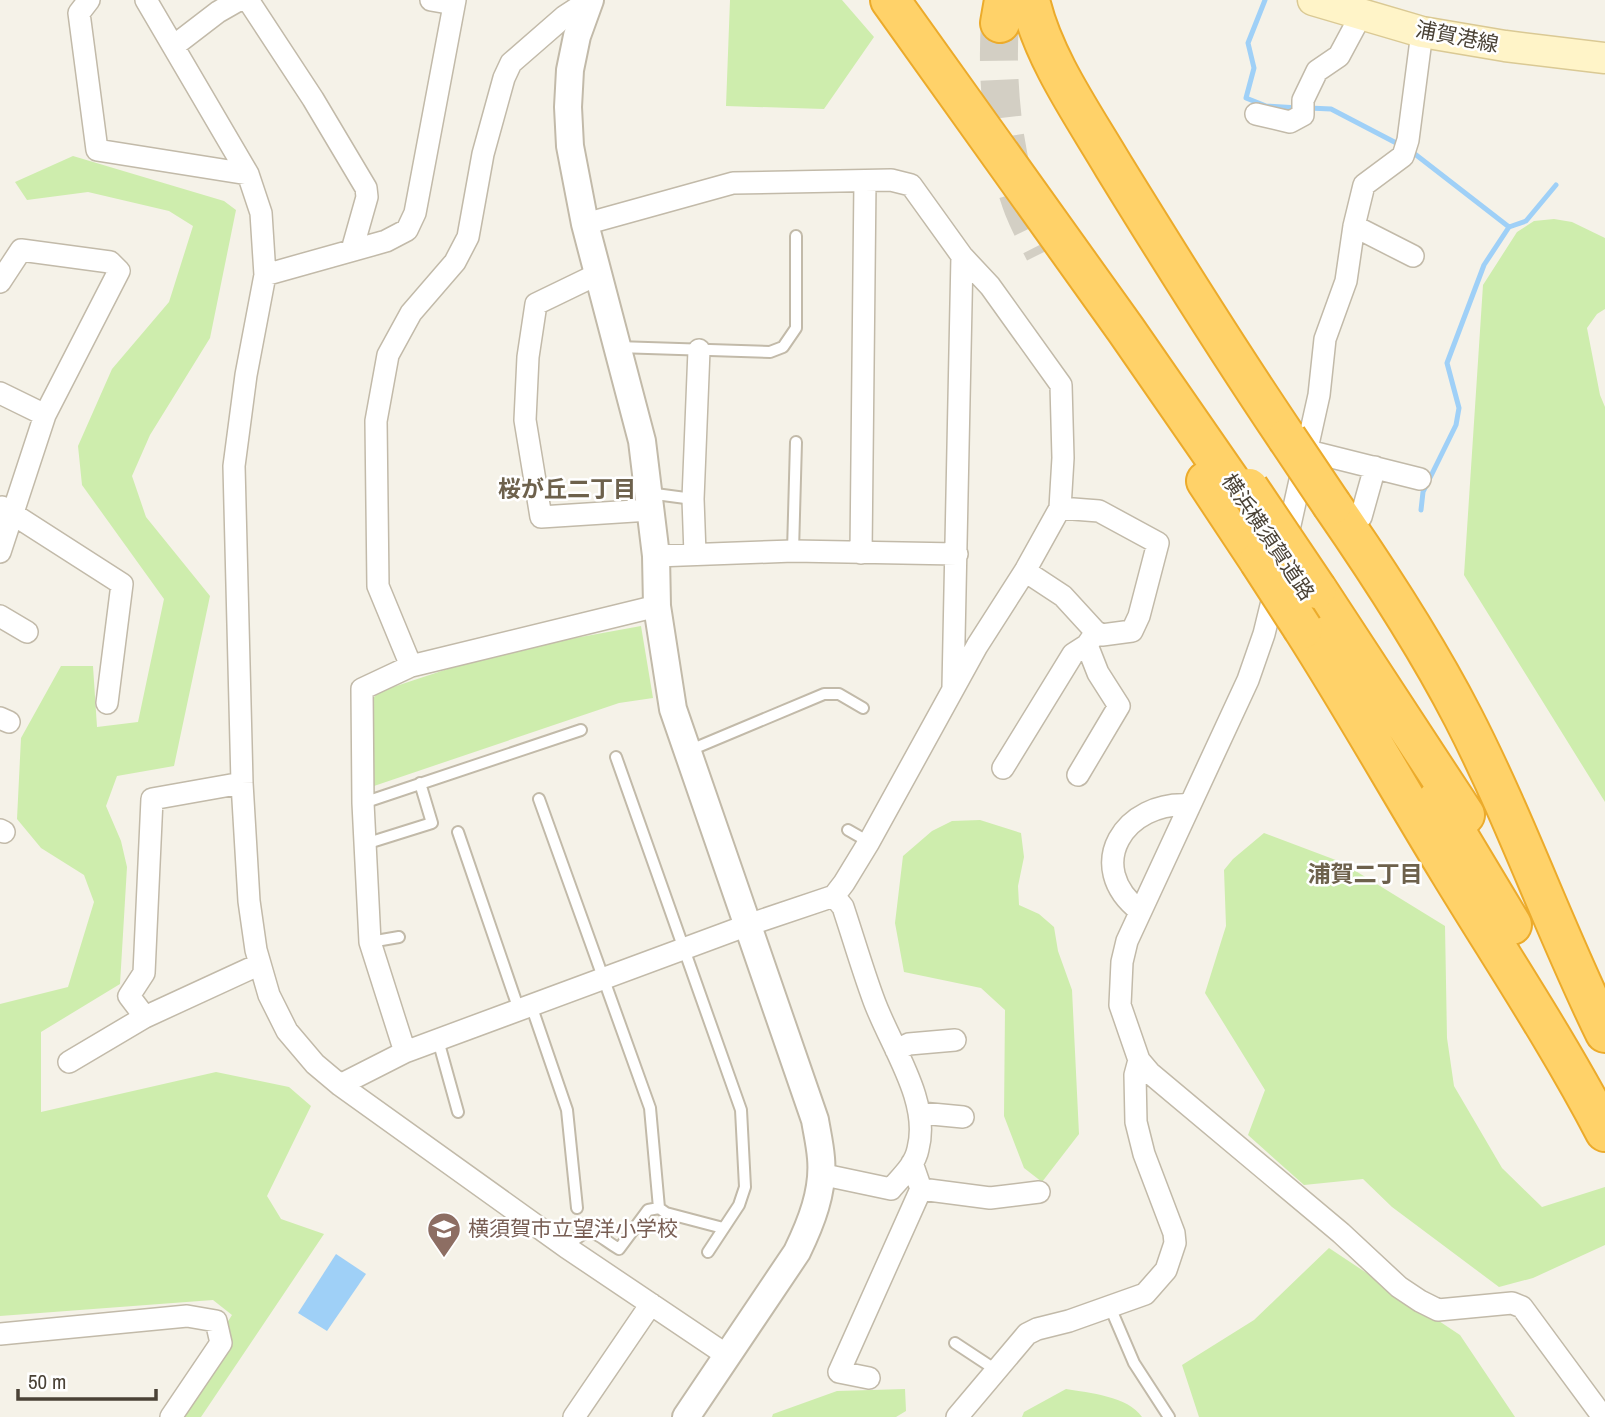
<svg xmlns="http://www.w3.org/2000/svg" width="1605" height="1417" font-family="'Archivo Narrow','Noto Sans JP',sans-serif">
<style>
.green{fill:#ceedad}
.water{fill:#9fd0f7}
.lines{fill:none;stroke-linecap:round;stroke-linejoin:round}
.stream{stroke:#9fd0f7;stroke-width:5}
.motorway-tunnel{stroke:#d3cfc4;stroke-width:38;stroke-dasharray:38 19;stroke-linecap:butt}
.service-casing{stroke:#c2baa9;stroke-width:14}
.minor-casing{stroke:#c2baa9;stroke-width:24}
.tertiary-casing{stroke:#c2baa9;stroke-width:30}
.secondary-casing{stroke:#dac994;stroke-width:33}
.motorway-casing{stroke:#ecab2b;stroke-width:42}
.service{stroke:#fff;stroke-width:10}
.minor{stroke:#fff;stroke-width:21}
.tertiary{stroke:#fff;stroke-width:26}
.secondary{stroke:#fff4c8;stroke-width:30}
.motorway{stroke:#ffd269;stroke-width:38}
.motorway-bridge-casing{stroke:#ecab2b;stroke-width:42;stroke-linecap:butt}
.motorway-bridge{stroke:#ffd269;stroke-width:38}
.labels{text-anchor:middle;stroke-width:5;stroke-linejoin:round;paint-order:stroke}
.street-label{font-size:21px;fill:#4a4236;stroke:#fff}
.education-label{font-size:21px;fill:#785e54;stroke:#fff;text-anchor:start}
.neighbourhood-label{font-size:23px;font-weight:bold;fill:#6d614c;stroke:#fff}
</style>
<rect width="100%" height="100%" fill="#f5f2e8"/>
<!-- green -->
<path class="green" d="M 730,0 L 842,0 L 874,37 L 824,109 L 726,106 Z
M 73,156 L 224,201 L 236,210 L 210,338 L 150,435 L 132,476 L 146,517 L 210,596 L 174,766 L 117,776 L 106,806 L 121,841 L 127,867 L 120,984 L 41,1032 L 41,1112 L 216,1072 L 289,1087 L 311,1106 L 267,1196 L 281,1219 L 324,1234 L 201,1417 L 167,1417 L 232,1315 L 213,1300 L 0,1316 L 0,1004 L 68,987 L 94,902 L 84,875 L 41,848 L 17,819 L 21,738 L 61,666 L 93,666 L 97,727 L 138,722 L 164,599 L 82,485 L 78,446 L 112,369 L 169,302 L 193,226 L 169,211 L 88,192 L 27,200 L 15,182 Z
M 1554,219 L 1572,222 L 1605,238 L 1605,309 L 1597,314 L 1587,328 L 1600,395 L 1605,407 L 1605,802 L 1464,575 L 1483,285 L 1517,232 L 1534,221 Z
M 641,626 L 653,698 L 619,703 L 374,786 L 370,703 L 378,692 L 499,652 Z
M 980,820 L 1021,833 L 1024,857 L 1018,886 L 1019,905 L 1039,914 L 1054,927 L 1058,951 L 1072,990 L 1079,1134 L 1042,1182 L 1024,1168 L 1004,1116 L 1005,1010 L 981,988 L 904,972 L 895,923 L 903,856 L 932,831 L 952,821 Z
M 1264,833 L 1341,862 L 1445,926 L 1447,1038 L 1454,1086 L 1502,1168 L 1542,1207 L 1605,1187 L 1605,1245 L 1533,1278 L 1499,1287 L 1392,1207 L 1363,1179 L 1304,1185 L 1248,1135 L 1265,1090 L 1205,993 L 1226,926 L 1224,870 L 1233,859 Z
M 1329,1248 L 1460,1335 L 1515,1417 L 1199,1417 L 1182,1365 L 1254,1320 Z
M 905,1389 L 906,1411 L 896,1417 L 772,1417 L 773,1414 L 837,1391 Z
M 1066,1389 C 1089,1393 1128,1396 1142,1417 L 1022,1417 L 1024,1412 Z"/>
<!-- water -->
<path class="water" d="M 336,1254 L 366,1274 L 327,1331 L 298,1313 Z"/>
<g class="lines">
<!-- stream -->
<path class="stream" d="M 1265,0 L 1248,43 L 1254,68 L 1246,98 L 1266,106 L 1299,108
M 1309,108 L 1331,109 L 1402,146
M 1411,151 L 1509,227
M 1421,510 L 1423,492 L 1456,425 L 1459,408 L 1447,363 L 1484,265 L 1509,227 L 1526,221 L 1556,185"/>
<!-- motorway-tunnel -->
<path class="motorway-tunnel" d="M 1000,23 C 996,78 1003,157 1023,208 C 1029,223 1037,238 1044,252"/>
<!-- service casing -->
<g class="service-casing">
<path id="service" d="M 617,347 L 770,352 L 783,347 L 796,328 L 796,236
M 648,493 L 693,499
M 793,551 L 796,442
M 688,751 L 824,694 L 839,694 L 863,708
M 616,757 L 741,1110 L 745,1187 L 739,1205 L 708,1252
M 539,799 L 650,1108 L 659,1208 L 666,1213 L 723,1228
M 363,803 L 581,730
M 848,830 L 869,842
M 458,832 L 519,1010
M 365,844 L 432,823 L 420,783
M 370,942 L 399,937
M 531,1005 L 567,1110 L 577,1208
M 438,1040 L 458,1112
M 566,1247 C 593,1223 591,1232 619,1249 L 648,1210 L 659,1208
M 1110,1307 L 1134,1363 L 1169,1417
M 955,1343 L 996,1370"/>
</g>
<!-- minor casing -->
<g class="minor-casing">
<path id="minor" d="M 89,0 L 79,13 L 97,150 L 248,174
M 146,0 L 248,174 L 261,213 L 265,275 L 246,375 L 234,466 L 242,783 L 249,901 L 256,950 L 269,995 L 287,1031 L 315,1064 L 340,1085 L 566,1247 L 728,1356
M 248,0 L 313,99 L 366,188 L 367,197 L 352,250
M 431,0 L 454,4
M 175,45 L 218,12 L 239,0
M 1256,114 L 1290,122 L 1303,115 L 1303,100 L 1317,71 L 1339,56 L 1361,15
M 1354,226 L 1413,256
M 598,274 L 536,304 L 528,357 L 525,420 L 541,517 L 650,510
M 265,275 L 386,241 L 407,230 L 415,213 L 455,0
M 0,282 L 21,250 L 110,262 L 119,271 L 45,415 L 0,552
M 0,393 L 45,415
M 1308,451 L 1420,479
M 2,507 L 122,584 L 107,703
M 1361,517 L 1375,467
M 1286,543 L 1319,395 L 1325,339 L 1346,281 L 1354,226 L 1364,185 L 1403,156 L 1408,140 L 1422,32
M 861,553 L 865,181
M 695,554 L 693,499 L 699,350
M 656,556 L 793,551 L 957,554
M 1025,571 L 1063,596 L 1096,632 L 1102,635 L 1132,631 L 1139,616 L 1158,543 L 1099,511 L 1060,508
M 0,616 L 27,632
M 411,666 L 378,586 L 376,421 L 388,355 L 411,313 L 455,262 L 468,237 L 483,154 L 504,78 L 511,63 L 565,16 L 590,0
M 953,687 L 962,256
M 0,718 L 9,722
M 1003,768 L 1073,654 L 1087,645 L 1096,632
M 1078,775 L 1119,706 L 1098,673 L 1087,645
M 0,830 L 4,832
M 1140,911 C 1082,866 1125,800 1190,805
M 145,1017 L 129,996 L 144,973 L 152,799 L 242,783
M 896,1050 L 909,1044 L 955,1040
M 405,1052 L 370,942 L 363,803 L 362,689 L 411,666 L 657,606
M 1139,1060 L 1150,1073 L 1341,1233 L 1399,1287 L 1420,1301 L 1438,1310 L 1512,1303 L 1522,1307 L 1603,1417
M 69,1062 L 145,1017 L 260,964
M 340,1085 L 405,1052 L 748,925 L 834,896 L 844,883 L 869,842 L 977,646 L 1025,571 L 1060,508 L 1063,458 L 1061,385 L 990,286 L 962,256 L 911,185 L 891,180 L 733,183 L 585,224
M 921,1113 L 963,1117
M 820,1174 L 891,1189 C 901,1177 915,1165 918,1149 C 931,1100 889,1044 873,998 C 862,968 853,937 843,907 L 834,896
M 921,1189 L 990,1198 L 1039,1192
M 0,1334 L 187,1316 L 216,1321 L 221,1343 L 171,1417
M 869,1378 L 839,1372 L 921,1189 L 912,1163
M 574,1417 L 651,1304
M 957,1417 L 1027,1334 L 1037,1329 L 1069,1321 L 1145,1294 L 1166,1270 L 1175,1243 L 1174,1233 L 1144,1154 L 1136,1122 L 1135,1075 L 1139,1060 L 1120,1005 L 1122,962 L 1127,941 L 1248,680 L 1264,634 L 1276,585"/>
</g>
<!-- tertiary casing -->
<g class="tertiary-casing">
<path id="tertiary" d="M 590,0 L 577,36 L 570,70 L 568,107 L 570,146 L 585,224 L 642,441 L 656,556 L 657,606 L 673,709 L 815,1120 C 817,1132 820,1145 821,1158 C 824,1191 811,1223 797,1252 L 686,1417"/>
</g>
<!-- secondary casing -->
<g class="secondary-casing">
<path id="secondary" d="M 1313,0 L 1422,32 L 1505,46 L 1605,58"/>
</g>
<!-- motorway casing -->
<g class="motorway-casing">
<path id="motorway" d="M 890,0 L 1126,330 L 1243,499
M 1030,0 C 1043,58 1084,116 1114,167 C 1170,258 1227,349 1287,438
M 1000,23 L 1004,0
M 1206,481 L 1259,561
M 1332,505 C 1379,573 1425,643 1463,717 C 1516,820 1554,929 1605,1033
M 1317,589 L 1465,815
M 1303,629 C 1354,709 1400,791 1449,871 C 1502,958 1558,1042 1605,1132
M 1437,800 L 1512,925"/>
</g>
<!-- service -->
<use href="#service" class="service"/>
<!-- minor -->
<use href="#minor" class="minor"/>
<!-- tertiary -->
<use href="#tertiary" class="tertiary"/>
<!-- secondary -->
<use href="#secondary" class="secondary"/>
<!-- motorway -->
<use href="#motorway" class="motorway"/>
<!-- motorway-bridge casing -->
<g class="motorway-bridge-casing">
<path id="motorway-bridge" d="M 1287,438 L 1332,505
M 1249,488 L 1317,589
M 1259,561 L 1303,629"/>
</g>
<!-- motorway-bridge -->
<use href="#motorway-bridge" class="motorway-bridge"/>
</g>
<!-- icons -->
<defs>
<g id="school-pin" transform="scale(1.75)"><path d="M0 17L-7.5 6A9.5 9.5 0 1 1 7.5 6Z" fill="#8d6e63" stroke="#fff"/><path d="M0-5L7-2L0 1L-7-2ZM-4 1L0 2.5L4 1V4Q0 6-4 4Z" fill="#fff"/></g>
</defs>
<g fill-rule="evenodd">
<use href="#school-pin" x="444" y="1229"/>
</g>
<g class="labels">
<!-- street labels -->
<g class="street-label">
<text transform="translate(1457 37) rotate(11)" y="7">浦賀港線</text>
<text transform="translate(1268 537) rotate(56)" y="7">横浜横須賀道路</text>
</g>
<!-- education labels -->
<g class="education-label">
<text x="468" y="1236">横須賀市立望洋小学校</text>
</g>
<!-- neighbourhood labels -->
<g class="neighbourhood-label">
<text x="567" y="497">桜が丘二丁目</text>
<text x="1365" y="882">浦賀二丁目</text>
</g>
</g>
<!-- scale -->
<path d="M18 1389v10h138v-10" fill="none" stroke="#4a4236" stroke-width="3.5"/>
<text x="28" y="1389" font-size="21" fill="#4a4236" stroke="#ffffff" stroke-width="5" paint-order="stroke">50 m</text>
</svg>
